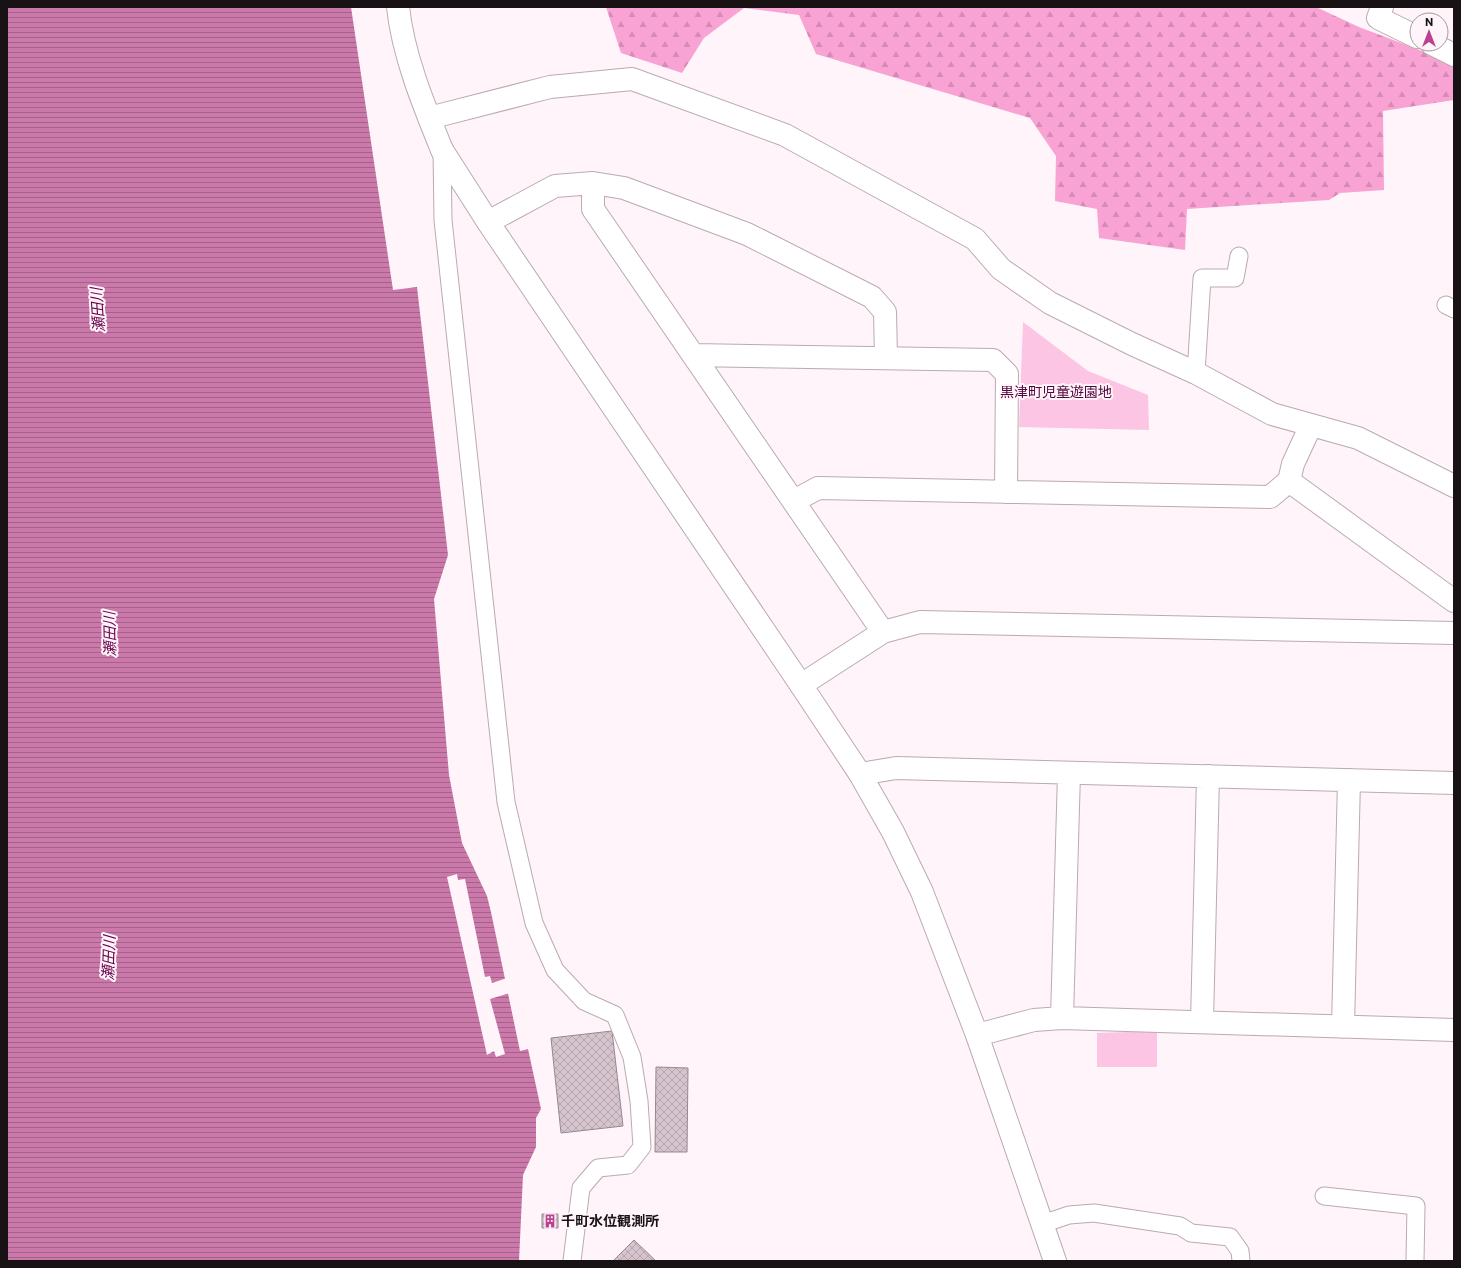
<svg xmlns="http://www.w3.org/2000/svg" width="1461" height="1268" font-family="Commissioner,'Noto Sans JP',sans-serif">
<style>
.forest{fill:url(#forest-firs)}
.park{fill:#fdc5e4}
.water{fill:url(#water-rules)}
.pier{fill:#fef4f9}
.building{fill:url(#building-cross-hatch);stroke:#97878f}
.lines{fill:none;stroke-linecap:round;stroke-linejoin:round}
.service-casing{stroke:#baaab3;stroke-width:19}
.minor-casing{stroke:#baaab3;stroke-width:24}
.tertiary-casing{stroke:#baaab3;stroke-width:24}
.service{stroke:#fff;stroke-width:17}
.minor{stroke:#fff;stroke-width:22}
.tertiary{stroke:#fff;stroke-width:22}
.labels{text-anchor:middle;stroke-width:4;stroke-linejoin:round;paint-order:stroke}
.park-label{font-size:14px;fill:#51053b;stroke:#fef4f9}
.poi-label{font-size:14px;font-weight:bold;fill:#181215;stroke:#fef4f9;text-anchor:start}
.water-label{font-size:15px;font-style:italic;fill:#69004c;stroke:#fef4f9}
</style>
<defs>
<pattern id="forest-firs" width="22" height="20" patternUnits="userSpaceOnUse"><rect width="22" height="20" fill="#f9a3d5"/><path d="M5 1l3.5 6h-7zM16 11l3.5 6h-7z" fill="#d58bb6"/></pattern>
<pattern id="water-rules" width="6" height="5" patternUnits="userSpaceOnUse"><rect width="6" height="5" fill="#cb79aa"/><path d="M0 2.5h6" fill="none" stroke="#a46289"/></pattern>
<pattern id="building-cross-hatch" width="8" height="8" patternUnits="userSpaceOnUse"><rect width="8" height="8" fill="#d5c4cd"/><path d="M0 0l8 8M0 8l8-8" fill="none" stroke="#b6a7af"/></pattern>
</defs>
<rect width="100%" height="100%" fill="#fef4f9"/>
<!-- forest -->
<path class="forest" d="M 606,7 L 1316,7 L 1359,27 L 1454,63 L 1454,100 L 1383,111 L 1384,190 L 1340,193 L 1329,200 L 1187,209 L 1185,250 L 1099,238 L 1097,209 L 1055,201 L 1056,156 L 1030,118 L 816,54 L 799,15 L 744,8 L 704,38 L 682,73 L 621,53 Z"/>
<!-- park -->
<path class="park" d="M 1023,322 L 1088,371 L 1148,395 L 1149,430 L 1019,427 Z
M 1157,1031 L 1157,1067 L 1097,1067 L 1097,1033 Z"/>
<!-- water -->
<path class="water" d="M 7,7 L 351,7 L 393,290 L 417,287 L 448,555 L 434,599 L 449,775 L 462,843 L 487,896 L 491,912 L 520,1051 L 528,1049 L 541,1109 L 536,1118 L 536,1147 L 523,1175 L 519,1261 L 7,1261 Z"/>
<!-- pier -->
<path class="pier" d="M 457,874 L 458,880 L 465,879 L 485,977 L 490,976 L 492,983 L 507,978 L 510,993 L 490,999 L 505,1054 L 496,1057 L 494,1051 L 487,1055 L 447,877 Z"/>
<!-- building -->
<path class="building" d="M 612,1031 L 623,1126 L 561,1133 L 551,1038 Z
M 656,1067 L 688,1068 L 687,1152 L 655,1152 Z
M 542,1214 L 558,1214 L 558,1228 L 542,1228 Z
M 634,1240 L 656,1261 L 613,1261 Z"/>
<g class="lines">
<!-- service casing -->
<g class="service-casing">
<path id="service" d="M 442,150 L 443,220 L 506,802 L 534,923 L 555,970 L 584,1001 L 615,1015 L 632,1057 L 639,1101 L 642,1147 L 628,1165 L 598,1168 L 581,1188 L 572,1261
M 1446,305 L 1454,309
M 1196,373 L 1202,278 L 1235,278 L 1239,256
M 1324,1196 L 1416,1206 L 1415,1261
M 1042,1224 L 1069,1215 L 1094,1213 L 1180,1226 L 1191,1233 L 1230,1237 L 1240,1251 L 1241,1261"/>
</g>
<!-- minor casing -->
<g class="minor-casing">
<path id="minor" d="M 398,7 C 403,55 424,106 442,150
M 1382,7 L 1378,18 L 1417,37
M 1432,44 L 1454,55
M 429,118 L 550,87 L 632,79 L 785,135 L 975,239 L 1001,269 L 1050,303 L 1132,344 L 1196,373 L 1272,414 L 1358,438 L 1454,486
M 593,183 L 593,209 L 883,632
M 488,222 L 555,186 L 593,183 L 624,188 L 747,234 L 872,297 L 885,312 L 886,358
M 693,355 L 993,360 L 1007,374 L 1006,492
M 1289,481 L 1454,601
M 794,501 L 818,488 L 1270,497 L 1289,481 L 1293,464 L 1311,425
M 801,685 L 883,632 L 920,622 L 1454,633
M 860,774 L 896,768 L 1454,783
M 1062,1018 L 1069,773
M 1202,1022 L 1208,776
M 1343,1027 L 1349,780
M 977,1035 L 1034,1020 L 1062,1018 L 1454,1030"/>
</g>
<!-- tertiary casing -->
<g class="tertiary-casing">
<path id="tertiary" d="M 442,150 L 488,222 L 801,685 L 860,774 L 893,832 L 922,892 L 977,1035 L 1055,1261"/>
</g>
<!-- service -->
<use href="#service" class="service"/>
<!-- minor -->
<use href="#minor" class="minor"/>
<!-- tertiary -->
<use href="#tertiary" class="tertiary"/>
</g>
<!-- icons -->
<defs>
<g id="building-bare" transform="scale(1.08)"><path d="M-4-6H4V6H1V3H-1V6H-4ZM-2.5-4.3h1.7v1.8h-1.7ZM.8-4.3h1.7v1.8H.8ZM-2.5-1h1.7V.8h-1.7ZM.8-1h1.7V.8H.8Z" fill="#bc4091" stroke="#fef4f9" stroke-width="2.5" paint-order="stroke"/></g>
</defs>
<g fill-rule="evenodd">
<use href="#building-bare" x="550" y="1221"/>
</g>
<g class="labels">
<!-- park labels -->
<g class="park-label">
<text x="1056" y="397">黒津町児童遊園地</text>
</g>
<!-- poi labels -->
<g class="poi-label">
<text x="561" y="1226">千町水位観測所</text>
</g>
<!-- water labels -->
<g class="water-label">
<text transform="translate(98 310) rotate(-94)" y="5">瀬田川</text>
<text transform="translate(110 634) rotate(-91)" y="5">瀬田川</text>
<text transform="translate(109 958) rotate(-88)" y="5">瀬田川</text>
</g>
</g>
<!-- border -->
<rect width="1461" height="1268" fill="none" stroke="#181215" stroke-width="16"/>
<!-- north arrow -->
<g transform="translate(1429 32)"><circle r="19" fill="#fef4f9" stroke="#a29a9e"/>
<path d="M0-3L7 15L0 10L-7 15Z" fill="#bc4091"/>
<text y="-6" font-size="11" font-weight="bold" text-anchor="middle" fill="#181215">N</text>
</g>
</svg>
